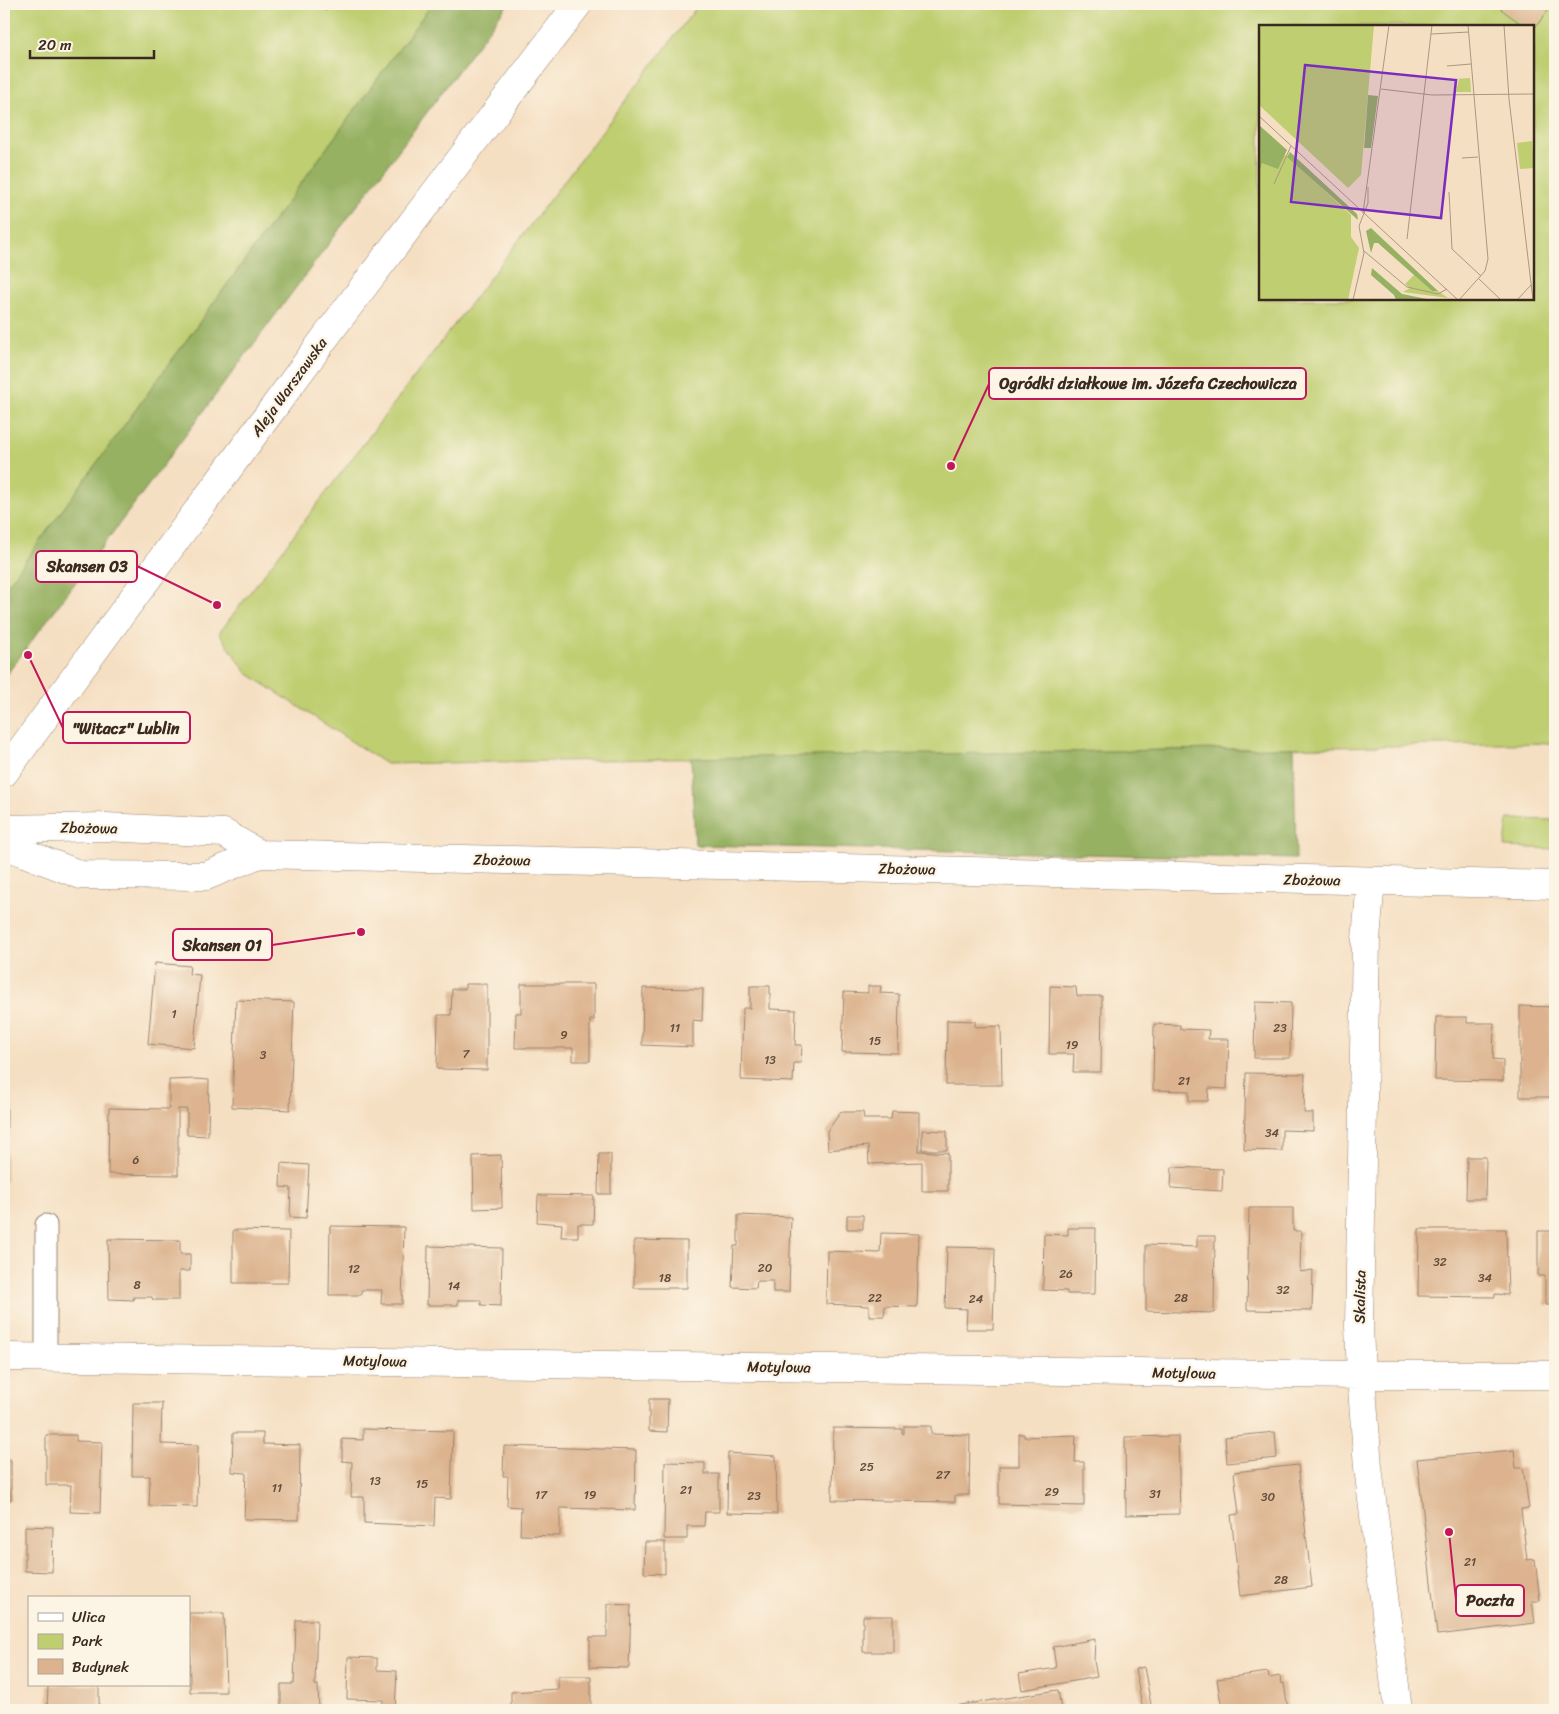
<svg xmlns="http://www.w3.org/2000/svg" width="1559" height="1714" font-family="Sriracha,sans-serif">
<style>
.green{fill:#bece70;stroke:#7c7c47;fill-rule:evenodd}
.forest{fill:#96b162;stroke:#686e40}
.building{fill:#dcb38e}
.lines{fill:none;stroke-linecap:round;stroke-linejoin:round}
.lane-casing{stroke:#988470;stroke-width:23}
.street-casing{stroke:#988470;stroke-width:29}
.secondary-casing{stroke:#988470;stroke-width:29}
.lane{stroke:#fff;stroke-width:21}
.street{stroke:#fff;stroke-width:28}
.secondary{stroke:#fff;stroke-width:28}
.labels{text-anchor:middle;stroke-width:4.5;stroke-linejoin:round;paint-order:stroke}
.number-label{font-size:12px;fill:#634c3a}
.street-label{font-size:15px;fill:#3b2a1e;stroke:#fcf5e5}
.inset-road{fill:none;stroke:#ab9780;stroke-width:1}
.view{fill:#7b2cbf;fill-opacity:0.15;stroke:#7b2cbf;stroke-width:2.5}
.inset-edge{fill:none;stroke:#3b2a1e;stroke-width:2.5}
.leader{fill:none;stroke:#c2185b;stroke-width:2}
.callout-dot{fill:#c2185b;stroke:#fcf5e5;stroke-width:2}
.callout{fill:#fcf5e5;stroke:#c2185b;stroke-width:2}
.callout-label{font-size:16px;text-anchor:middle;font-weight:bold;fill:#3b2a1e}
</style>
<rect width="100%" height="100%" fill="#fcf5e5"/>
<filter id="ink" filterUnits="userSpaceOnUse"><feTurbulence type="fractalNoise" baseFrequency=".02" numOctaves="2"/><feDisplacementMap in="SourceGraphic" scale="10" xChannelSelector="R" yChannelSelector="G"/><feConvolveMatrix kernelMatrix="1 2 1 2 8 2 1 2 1" color-interpolation-filters="sRGB"/></filter>
<filter id="wash" filterUnits="userSpaceOnUse"><feTurbulence type="fractalNoise" baseFrequency=".0096" numOctaves="4" result="noise"/><feDisplacementMap in="SourceGraphic" scale="20" xChannelSelector="R" yChannelSelector="G"/><feGaussianBlur stdDeviation="1.12" result="paint"/><feColorMatrix in="noise" values="0 0 0 0 0 0 0 0 0 0 0 0 0 0 0 0 0 1.4 0 .05"/><feComposite in="paint" operator="in"/></filter>
<g filter="url(#wash)">
<rect width="100%" height="100%" fill="#f5dfc2"/>
<!-- green -->
<path class="green" d="M 4,4 L 432,4 L 4,590 Z
M 699,4 L 1555,4 L 1555,743 L 386,764 L 247,673 L 219,633 ZM 1260,26 L 1533,26 L 1533,299 L 1260,299 Z
M 1508,819 L 1555,820 L 1555,849 L 1505,847 Z"/>
<!-- forest -->
<path class="forest" d="M 432,4 L 508,4 L 4,678 L 4,590 Z
M 1294,748 L 1296,859 L 695,845 L 691,758 Z"/>
<g id="blocks">
<!-- building -->
<path class="building" d="M 314,4 L 331,4 L 326,11 Z
M 1494,4 L 1553,4 L 1533,30 L 1533,26 L 1524,26 Z
M 155,963 L 190,966 L 189,974 L 200,975 L 194,1048 L 148,1044 Z
M 465,984 L 487,984 L 487,1070 L 437,1069 L 438,1015 L 451,1015 L 452,989 L 465,989 Z
M 521,984 L 594,984 L 594,1020 L 590,1020 L 590,1061 L 573,1061 L 573,1048 L 515,1048 L 516,1013 L 521,1013 Z
M 750,986 L 770,986 L 770,1009 L 796,1010 L 795,1045 L 802,1045 L 801,1063 L 794,1063 L 793,1082 L 741,1080 L 743,1008 L 750,1008 Z
M 868,986 L 881,986 L 880,993 L 899,994 L 898,1053 L 842,1052 L 844,992 L 868,993 Z
M 1050,986 L 1076,987 L 1077,996 L 1102,996 L 1101,1072 L 1073,1072 L 1074,1054 L 1049,1054 Z
M 643,988 L 703,989 L 702,1021 L 693,1020 L 693,1047 L 642,1045 Z
M 236,1000 L 294,1002 L 290,1110 L 232,1107 Z
M 1255,1002 L 1291,1003 L 1290,1058 L 1254,1058 Z
M 1520,1006 L 1555,1007 L 1555,1070 L 1551,1069 L 1550,1097 L 1520,1097 Z
M 1436,1017 L 1467,1017 L 1467,1023 L 1494,1023 L 1493,1059 L 1503,1060 L 1503,1081 L 1435,1080 Z
M 947,1020 L 975,1021 L 975,1027 L 1001,1026 L 1002,1085 L 946,1085 Z
M 1154,1024 L 1180,1025 L 1180,1029 L 1209,1030 L 1208,1039 L 1229,1039 L 1227,1089 L 1209,1088 L 1208,1101 L 1189,1101 L 1189,1091 L 1153,1090 Z
M 1246,1073 L 1305,1074 L 1304,1113 L 1313,1113 L 1313,1131 L 1282,1130 L 1282,1151 L 1244,1150 Z
M 196,1079 L 209,1080 L 208,1136 L 187,1135 L 187,1109 L 178,1109 L 178,1175 L 108,1174 L 109,1108 L 169,1109 L 169,1080 Z
M 4,1086 L 6,1086 L 7,1107 L 6,1182 L 4,1182 Z
M 892,1111 L 919,1112 L 919,1151 L 948,1153 L 948,1191 L 922,1191 L 922,1162 L 869,1164 L 868,1146 L 828,1150 L 827,1131 L 841,1112 L 863,1112 L 864,1119 L 891,1119 Z
M 922,1130 L 947,1131 L 947,1150 L 922,1150 Z
M 599,1154 L 611,1154 L 611,1194 L 598,1194 Z
M 501,1155 L 502,1208 L 474,1209 L 473,1156 Z
M 1467,1157 L 1486,1157 L 1485,1199 L 1466,1199 Z
M 281,1163 L 309,1165 L 306,1218 L 290,1217 L 291,1188 L 280,1187 Z
M 1172,1167 L 1223,1169 L 1222,1191 L 1171,1188 Z
M 538,1195 L 594,1196 L 593,1224 L 578,1224 L 578,1237 L 561,1237 L 562,1224 L 537,1222 Z
M 1249,1208 L 1293,1208 L 1293,1231 L 1301,1231 L 1300,1272 L 1313,1270 L 1312,1311 L 1247,1310 Z
M 738,1215 L 791,1217 L 789,1292 L 773,1292 L 773,1281 L 757,1281 L 756,1288 L 732,1287 L 734,1246 L 738,1246 Z
M 847,1215 L 863,1215 L 863,1229 L 847,1229 Z
M 330,1226 L 404,1227 L 402,1304 L 381,1304 L 382,1290 L 361,1290 L 361,1295 L 329,1295 Z
M 1068,1228 L 1096,1228 L 1095,1294 L 1067,1294 L 1067,1291 L 1043,1290 L 1044,1234 L 1068,1235 Z
M 1419,1229 L 1506,1229 L 1508,1295 L 1495,1294 L 1495,1297 L 1418,1296 Z
M 233,1230 L 289,1231 L 288,1283 L 233,1283 Z
M 1538,1231 L 1555,1231 L 1555,1305 L 1545,1305 L 1545,1276 L 1538,1276 Z
M 881,1233 L 919,1234 L 917,1307 L 885,1306 L 884,1316 L 869,1316 L 869,1306 L 826,1304 L 827,1251 L 880,1253 Z
M 1197,1236 L 1215,1236 L 1214,1313 L 1146,1311 L 1146,1245 L 1197,1247 Z
M 108,1239 L 180,1240 L 180,1254 L 190,1254 L 190,1271 L 179,1271 L 179,1300 L 153,1300 L 152,1297 L 133,1297 L 134,1300 L 109,1299 Z
M 634,1240 L 687,1241 L 687,1288 L 634,1288 Z
M 428,1246 L 502,1248 L 501,1306 L 481,1305 L 481,1300 L 458,1300 L 458,1305 L 427,1305 Z
M 947,1247 L 995,1248 L 993,1329 L 966,1329 L 967,1309 L 945,1308 Z
M 649,1399 L 668,1399 L 667,1432 L 649,1431 Z
M 133,1403 L 162,1403 L 161,1444 L 198,1445 L 197,1507 L 149,1506 L 150,1476 L 132,1476 Z
M 904,1426 L 931,1426 L 931,1434 L 970,1435 L 969,1495 L 955,1495 L 955,1502 L 832,1500 L 833,1428 L 902,1429 L 902,1433 L 904,1434 Z
M 363,1429 L 453,1431 L 451,1499 L 435,1498 L 434,1526 L 364,1523 L 364,1497 L 351,1497 L 352,1462 L 342,1461 L 342,1439 L 363,1440 Z
M 1275,1432 L 1277,1458 L 1227,1463 L 1225,1437 Z
M 233,1433 L 263,1433 L 263,1444 L 300,1445 L 299,1520 L 244,1519 L 246,1473 L 232,1472 Z
M 1019,1434 L 1024,1434 L 1024,1437 L 1076,1435 L 1075,1462 L 1084,1462 L 1084,1506 L 999,1504 L 999,1466 L 1019,1466 Z
M 46,1435 L 76,1435 L 76,1441 L 102,1442 L 100,1513 L 70,1512 L 71,1485 L 46,1485 Z
M 1178,1436 L 1180,1514 L 1126,1515 L 1125,1437 Z
M 504,1446 L 636,1450 L 635,1510 L 560,1508 L 560,1536 L 520,1535 L 521,1507 L 507,1506 L 508,1476 L 503,1476 Z
M 1514,1450 L 1516,1468 L 1523,1468 L 1529,1508 L 1521,1509 L 1527,1560 L 1535,1559 L 1540,1601 L 1532,1601 L 1535,1623 L 1437,1635 L 1417,1459 Z
M 728,1453 L 776,1456 L 777,1514 L 727,1513 Z
M 4,1460 L 11,1460 L 11,1500 L 4,1500 Z
M 665,1462 L 705,1463 L 705,1474 L 719,1474 L 719,1512 L 705,1512 L 704,1526 L 687,1526 L 687,1539 L 664,1539 Z
M 1298,1465 L 1312,1587 L 1240,1596 L 1231,1515 L 1239,1514 L 1234,1472 Z
M 25,1526 L 53,1527 L 52,1572 L 25,1571 Z
M 645,1542 L 665,1542 L 665,1574 L 644,1573 Z
M 607,1604 L 631,1605 L 629,1668 L 590,1667 L 590,1637 L 607,1637 Z
M 189,1613 L 224,1613 L 226,1692 L 190,1692 Z
M 863,1616 L 893,1616 L 893,1652 L 863,1652 Z
M 296,1620 L 317,1620 L 315,1685 L 318,1685 L 319,1710 L 281,1710 L 281,1684 L 294,1684 Z
M 1095,1639 L 1094,1661 L 1097,1677 L 1022,1690 L 1019,1674 L 1056,1668 L 1053,1647 Z
M 348,1657 L 377,1658 L 377,1670 L 397,1671 L 395,1710 L 382,1710 L 383,1700 L 347,1699 Z
M 1144,1667 L 1152,1710 L 1143,1710 L 1135,1669 Z
M 1268,1672 L 1269,1678 L 1280,1676 L 1281,1684 L 1284,1683 L 1288,1710 L 1222,1710 L 1217,1679 Z
M 558,1676 L 591,1676 L 591,1710 L 511,1710 L 511,1692 L 558,1689 Z
M 48,1685 L 99,1685 L 99,1710 L 47,1710 Z
M 1058,1690 L 1061,1710 L 935,1710 L 935,1709 Z
M 1555,1706 L 1555,1710 L 1536,1710 L 1536,1709 Z"/>
</g>
</g>
<g filter="url(#ink)">
<use href="#blocks" fill-opacity="0" stroke="#988470" stroke-width="1"/>
<g class="lines">
<!-- lane casing -->
<g class="lane-casing">
<path id="lane" d="M 46,1357 L 46,1225"/>
</g>
<!-- street casing -->
<g class="street-casing">
<path id="street" d="M 1371,881 L 1366,939 L 1359,1326 L 1361,1375 L 1368,1467 L 1398,1710
M 4,1357 L 1361,1375 L 1555,1375"/>
</g>
<!-- secondary casing -->
<g class="secondary-casing">
<path id="secondary" d="M 4,773 L 333,327 L 578,4
M 4,829 L 106,827 L 224,833 L 259,854
M 4,845 L 81,875 L 206,876 L 259,854 L 1555,885"/>
</g>
<!-- lane -->
<use href="#lane" class="lane"/>
<!-- street -->
<use href="#street" class="street"/>
<!-- secondary -->
<use href="#secondary" class="secondary"/>
</g>
</g>
<g class="labels">
<!-- number labels -->
<g class="number-label">
<text x="174" y="1018">1</text>
<text x="675" y="1032">11</text>
<text x="1280" y="1032">23</text>
<text x="564" y="1039">9</text>
<text x="875" y="1045">15</text>
<text x="1072" y="1049">19</text>
<text x="466" y="1058">7</text>
<text x="263" y="1059">3</text>
<text x="770" y="1064">13</text>
<text x="1184" y="1085">21</text>
<text x="1272" y="1137">34</text>
<text x="136" y="1164">6</text>
<text x="1440" y="1266">32</text>
<text x="765" y="1272">20</text>
<text x="354" y="1273">12</text>
<text x="1066" y="1278">26</text>
<text x="665" y="1282">18</text>
<text x="1485" y="1282">34</text>
<text x="137" y="1289">8</text>
<text x="454" y="1290">14</text>
<text x="1283" y="1294">32</text>
<text x="875" y="1302">22</text>
<text x="1181" y="1302">28</text>
<text x="976" y="1303">24</text>
<text x="867" y="1471">25</text>
<text x="943" y="1479">27</text>
<text x="375" y="1485">13</text>
<text x="422" y="1488">15</text>
<text x="277" y="1492">11</text>
<text x="686" y="1494">21</text>
<text x="1052" y="1496">29</text>
<text x="1155" y="1498">31</text>
<text x="541" y="1499">17</text>
<text x="590" y="1499">19</text>
<text x="754" y="1500">23</text>
<text x="1268" y="1501">30</text>
<text x="1470" y="1566">21</text>
<text x="1281" y="1584">28</text>
</g>
<!-- street labels -->
<g class="street-label">
<text transform="translate(289 387) rotate(-54)" y="5">Aleja Warszawska</text>
<text transform="translate(89 828) rotate(1)" y="5">Zbożowa</text>
<text transform="translate(502 860) rotate(1)" y="5">Zbożowa</text>
<text transform="translate(907 869) rotate(1)" y="5">Zbożowa</text>
<text transform="translate(1312 880) rotate(1)" y="5">Zbożowa</text>
<text transform="translate(1360 1297) rotate(-89)" y="5">Skalista</text>
<text transform="translate(375 1361) rotate(1)" y="5">Motylowa</text>
<text transform="translate(779 1367) rotate(1)" y="5">Motylowa</text>
<text transform="translate(1184 1373) rotate(1)" y="5">Motylowa</text>
</g>
</g>
<!-- overview -->
<g transform="translate(1259 25)">
<rect width="275" height="275" fill="#f5dfc2"/>
<path d="M 0,0 L 115,0 L 102,150 L 89,163 L 0,80 ZM 211,53 L 212,67 L 197,67 L 200,54 L 196,54 ZM 273,116 L 275,143 L 261,144 L 258,118 ZM 27,130 L 92,190 L 92,212 L 100,223 L 89,275 L 0,275 L 0,150 L 3,138 ZM 155,250 L 173,266 L 179,266 L 189,273 L 144,267 L 151,263 L 146,259 Z" fill="#bece70"/>
<path d="M 109,70 L 119,71 L 112,123 L 105,123 ZM 0,100 L 28,125 L 19,144 L 3,138 L 0,150 ZM 31,127 L 98,189 L 99,195 L 28,132 ZM 112,203 L 179,266 L 173,266 L 119,218 L 115,218 L 112,228 L 107,206 ZM 113,243 L 143,269 L 173,275 L 137,275 L 135,270 L 112,250 Z" fill="#96b162"/>
<path class="inset-road" d="M 245,0 L 250,74 L 274,275M 172,9 L 210,7M 188,41 L 212,39M 122,64 L 173,70 L 275,69M 0,91 L 199,275M 203,133 L 219,132M 15,159 L 32,121M 190,167 L 193,224 L 222,251M 104,188 L 130,0M 148,214 L 173,0M 105,226 L 148,262 L 179,269 L 188,264M 220,254 L 242,275M 94,275 L 105,228 L 100,201 L 109,178 L 109,162M 200,275 L 226,246 L 229,234 L 209,0M 258,275 L 272,260"/>
<path class="view" d="M 46,40 L 197,55 L 182,193 L 32,177 Z"/>
<rect width="275" height="275" class="inset-edge"/>
</g>
<!-- callouts -->
<path class="leader" d="M951 466L989 384M217 605L137 566M28 655L63 728M361 932L272 945M1449 1532L1456 1600"/>
<g class="callout-dot">
<circle cx="951" cy="466" r="5"/>
<circle cx="217" cy="605" r="5"/>
<circle cx="28" cy="655" r="5"/>
<circle cx="361" cy="932" r="5"/>
<circle cx="1449" cy="1532" r="5"/>
</g>
<g class="callout">
<rect x="989" y="368" width="317" height="31" rx="5"/>
<rect x="36" y="551" width="101" height="31" rx="5"/>
<rect x="63" y="712" width="127" height="31" rx="5"/>
<rect x="173" y="929" width="99" height="31" rx="5"/>
<rect x="1456" y="1585" width="68" height="31" rx="5"/>
</g>
<g class="callout-label">
<text x="1148" y="389">Ogródki działkowe im. Józefa Czechowicza</text>
<text x="87" y="572">Skansen 03</text>
<text x="126" y="734">"Witacz" Lublin</text>
<text x="222" y="951">Skansen 01</text>
<text x="1490" y="1606">Poczta</text>
</g>
<!-- margin -->
<rect width="1559" height="1714" fill="none" stroke="#fcf5e5" stroke-width="20"/>
<!-- legend -->
<rect x="28" y="1596" width="162" height="90" fill="#fcf5e5" stroke="#afa495"/>
<rect x="38" y="1613" width="25" height="8" fill="#ffffff" stroke="#afa495"/>
<text x="72" y="1622" font-size="15" fill="#3b2a1e">Ulica</text>
<rect x="38" y="1634" width="25" height="15" fill="#bece70" stroke="#afa495"/>
<text x="72" y="1646" font-size="15" fill="#3b2a1e">Park</text>
<rect x="38" y="1659" width="25" height="15" fill="#dcb38e" stroke="#afa495"/>
<text x="72" y="1672" font-size="15" fill="#3b2a1e">Budynek</text>
<!-- scale -->
<path d="M30 50v8h124v-8" fill="none" stroke="#3b2a1e" stroke-width="2.5"/>
<text x="38" y="50" font-size="15" fill="#3b2a1e" stroke="#fcf5e5" stroke-width="4" paint-order="stroke">20 m</text>
</svg>
